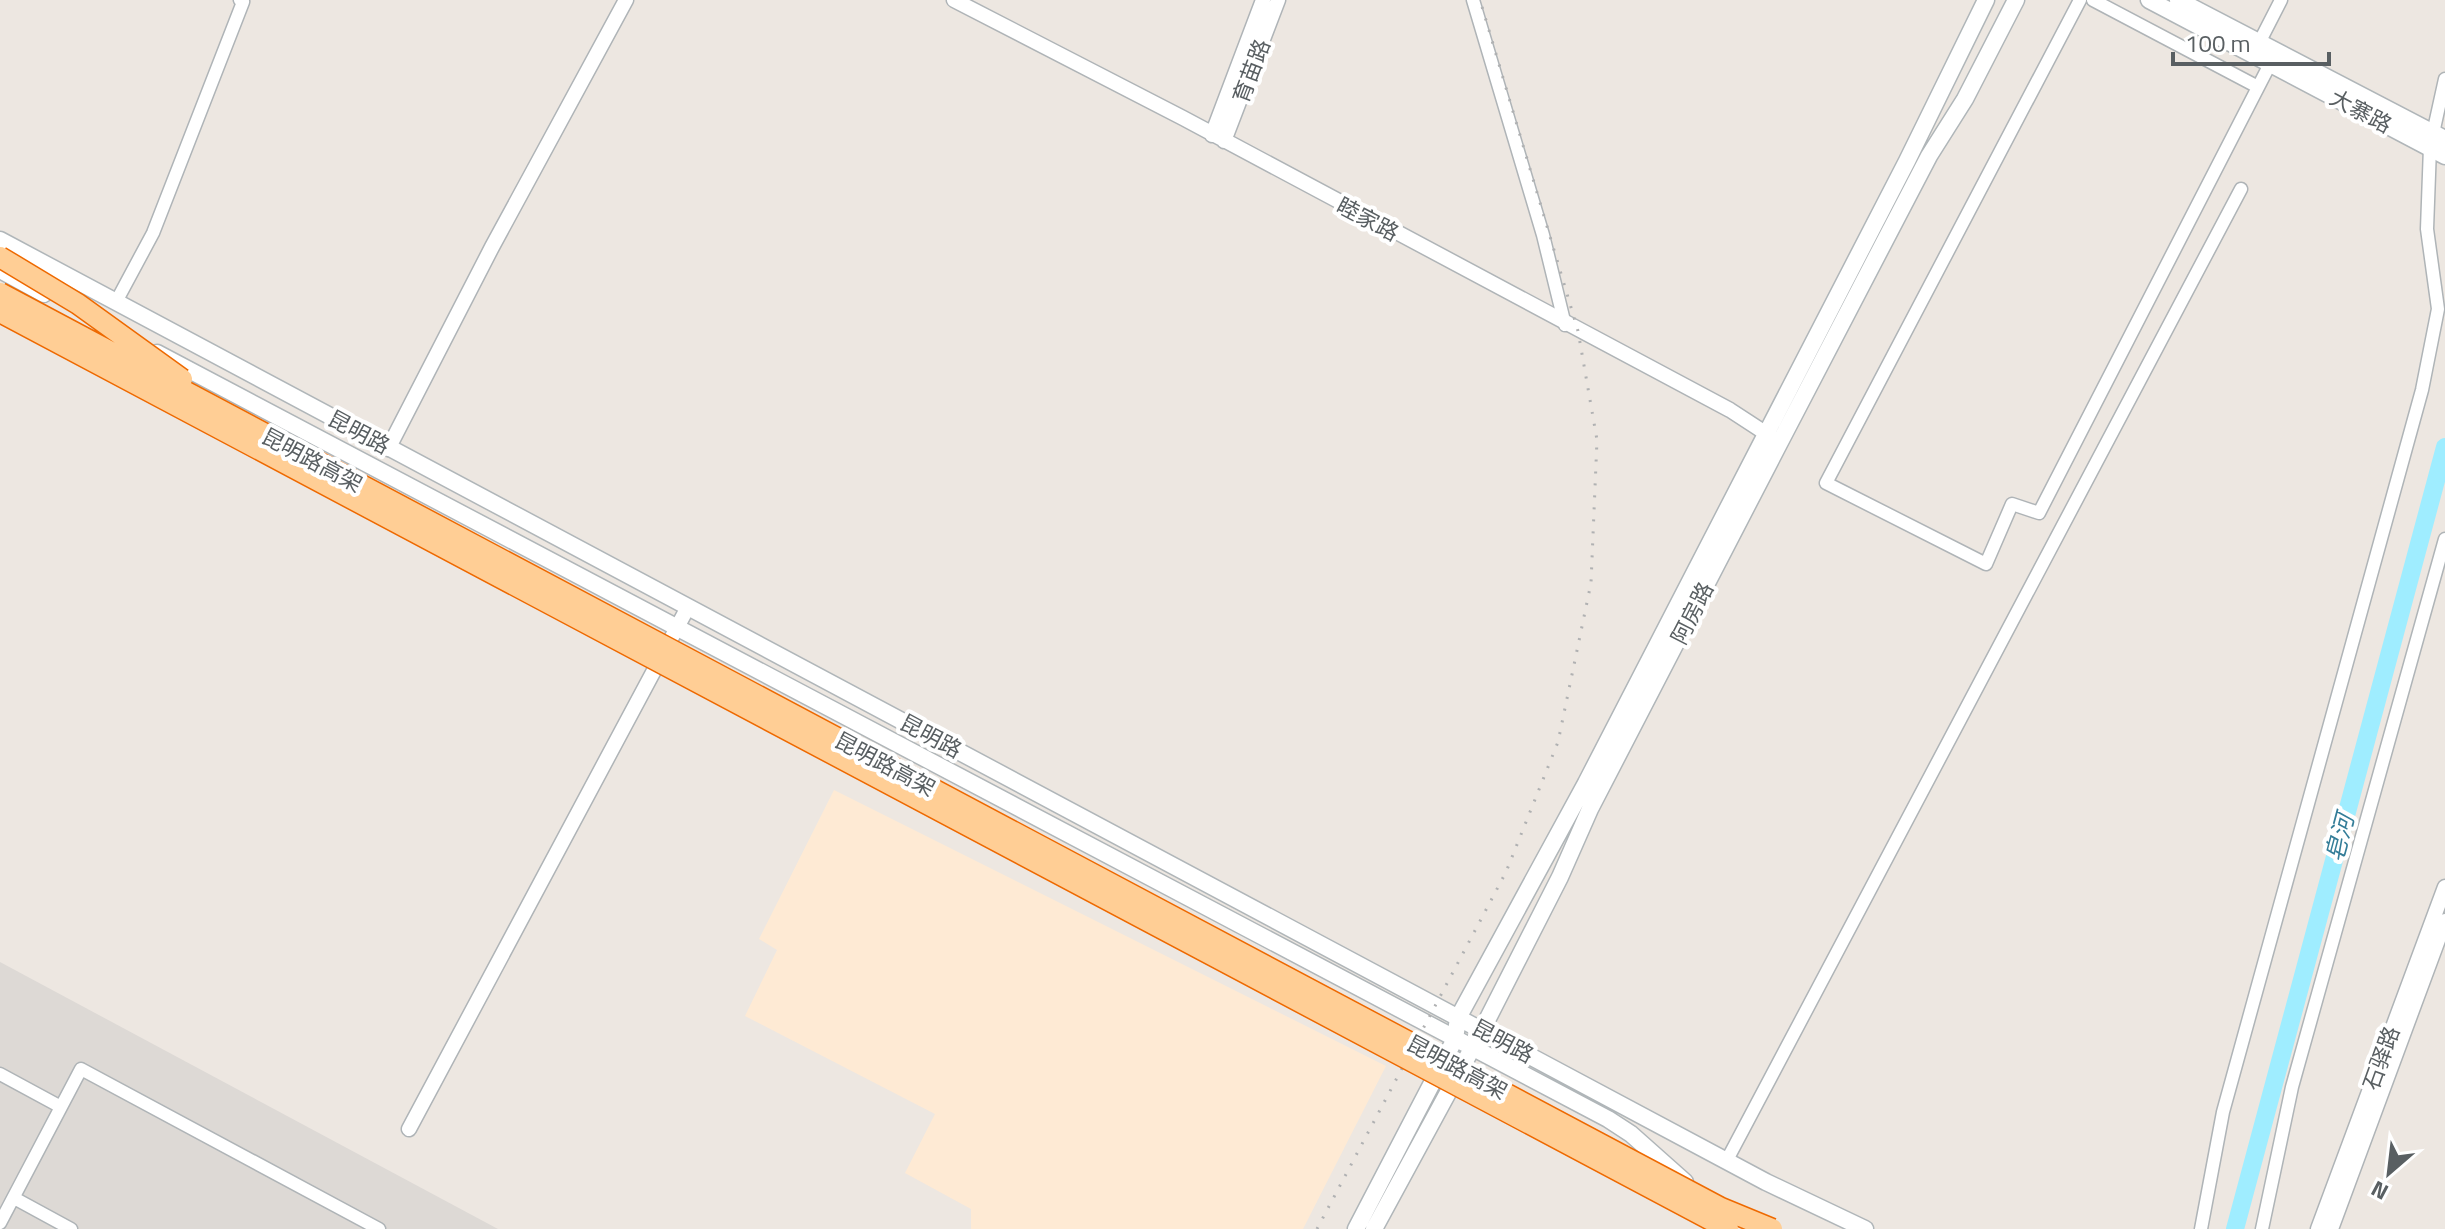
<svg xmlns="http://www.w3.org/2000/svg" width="2445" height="1229" font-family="'Titillium Web','Noto Sans SC',sans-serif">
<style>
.commercial{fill:#feead4}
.industrial{fill:#ddd9d5}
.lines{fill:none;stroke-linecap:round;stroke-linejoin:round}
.river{stroke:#9fedff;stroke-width:18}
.minor-casing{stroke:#afb4b7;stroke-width:15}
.tertiary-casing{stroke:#afb4b7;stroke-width:17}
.secondary-casing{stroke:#b0b6b9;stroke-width:19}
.minor{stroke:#fff;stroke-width:12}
.tertiary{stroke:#fff;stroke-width:14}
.secondary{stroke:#fff;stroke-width:16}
.rail{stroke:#b0b1b2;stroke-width:3;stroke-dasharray:2 10;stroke-linecap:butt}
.trunk-bridge-casing{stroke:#ee6900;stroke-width:23;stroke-linecap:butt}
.trunk-bridge{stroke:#ffce95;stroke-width:20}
.labels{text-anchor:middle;stroke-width:8;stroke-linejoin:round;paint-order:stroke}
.street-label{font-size:22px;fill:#595f62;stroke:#fff}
.water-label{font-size:24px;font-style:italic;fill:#347d98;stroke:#fff}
</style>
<rect width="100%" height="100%" fill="#ede7e1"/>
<!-- commercial -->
<path class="commercial" d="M 834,790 L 1386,1066 L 1303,1229 L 971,1229 L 971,1209 L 905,1173 L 935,1114 L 745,1016 L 777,950 L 759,939 Z"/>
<!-- industrial -->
<path class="industrial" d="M 0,962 L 498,1229 L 0,1229 Z"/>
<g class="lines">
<!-- river -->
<path class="river" d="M 2235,1229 L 2445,447"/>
<!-- minor casing -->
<g class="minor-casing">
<path id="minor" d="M 1473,0 L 1543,235 L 1565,325
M 2080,0 L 1826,483 L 1986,564 L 2012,504 L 2039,513 L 2270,64
M 2093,0 L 2258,87
M 2259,43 L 2281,0
M 116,302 L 153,233 L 243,2 L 240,0
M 0,1074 L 61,1107
M 1727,1160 L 2241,189
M 14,1198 L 71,1229
M 0,1223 L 81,1069 L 379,1229
M 2201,1229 L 2223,1112 L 2422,390 L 2438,309 L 2427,229 L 2430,147 L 2445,79
M 2262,1229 L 2292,1087 L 2445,539"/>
</g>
<!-- tertiary casing -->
<g class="tertiary-casing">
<path id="tertiary" d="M 954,0 L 1183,118 L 1730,410 L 1776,440
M 1212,135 L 1263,0
M 1224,141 L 1278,0
M 388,449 L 492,247 L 626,0
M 409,1129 L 688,607
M 2318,1229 L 2445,887
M 2331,1229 L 2445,921"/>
</g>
<!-- secondary casing -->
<g class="secondary-casing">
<path id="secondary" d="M 2149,0 L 2445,156
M 2178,0 L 2445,139
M 0,240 L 1766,1182 L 1865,1229
M 0,270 L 44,294
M 157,353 L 1608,1119 L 1631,1134 L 1685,1182
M 1356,1229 L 1455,1039 L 1458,1018 L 1586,783 L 1907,161 L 1986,0
M 1374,1229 L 1482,1030 L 1560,877 L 1590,809 L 1780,442 L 1929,156 L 1965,99 L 2016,0"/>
</g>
<!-- minor -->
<use href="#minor" class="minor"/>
<!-- tertiary -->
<use href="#tertiary" class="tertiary"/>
<!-- secondary -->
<use href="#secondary" class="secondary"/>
<!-- rail -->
<path class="rail" d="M 1317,1229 L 1506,872 L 1558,742 L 1591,583 L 1597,440 L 1578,331 L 1480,0"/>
<!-- trunk-bridge casing -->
<g class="trunk-bridge-casing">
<path id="trunk-bridge" d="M 0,257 L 78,304 L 182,379
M 0,293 L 1721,1208 L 1772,1229
M 0,312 L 1728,1229"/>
</g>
<!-- trunk-bridge -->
<use href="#trunk-bridge" class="trunk-bridge"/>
</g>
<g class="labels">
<!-- street labels -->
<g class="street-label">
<text transform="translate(1251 71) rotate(-69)" y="8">育苗路</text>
<text transform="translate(2361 111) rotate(28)" y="8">大寨路</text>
<text transform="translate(1368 219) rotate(28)" y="8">睦家路</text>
<text transform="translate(359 432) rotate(28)" y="8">昆明路</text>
<text transform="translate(312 460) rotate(28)" y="8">昆明路高架</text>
<text transform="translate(1692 613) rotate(-63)" y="8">阿房路</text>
<text transform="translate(931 736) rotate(28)" y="8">昆明路</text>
<text transform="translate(885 764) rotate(28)" y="8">昆明路高架</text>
<text transform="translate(1503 1041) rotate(28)" y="8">昆明路</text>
<text transform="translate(2381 1058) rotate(-70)" y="8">石驿路</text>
<text transform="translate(1457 1067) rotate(28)" y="8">昆明路高架</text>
</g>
<!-- water labels -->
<g class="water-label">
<text transform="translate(2340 838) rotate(-75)" y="8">皂河</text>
</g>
</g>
<!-- north arrow -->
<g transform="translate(2389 1173) rotate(208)" stroke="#ffffff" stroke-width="6" paint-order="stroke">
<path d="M0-6L14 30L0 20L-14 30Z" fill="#595f62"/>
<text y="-12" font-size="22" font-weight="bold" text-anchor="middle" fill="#595f62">N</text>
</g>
<!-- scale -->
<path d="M2173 52v12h156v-12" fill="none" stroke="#595f62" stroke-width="4"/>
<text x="2185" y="52" font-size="24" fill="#595f62" stroke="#ffffff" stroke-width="6" paint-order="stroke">100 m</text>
</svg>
